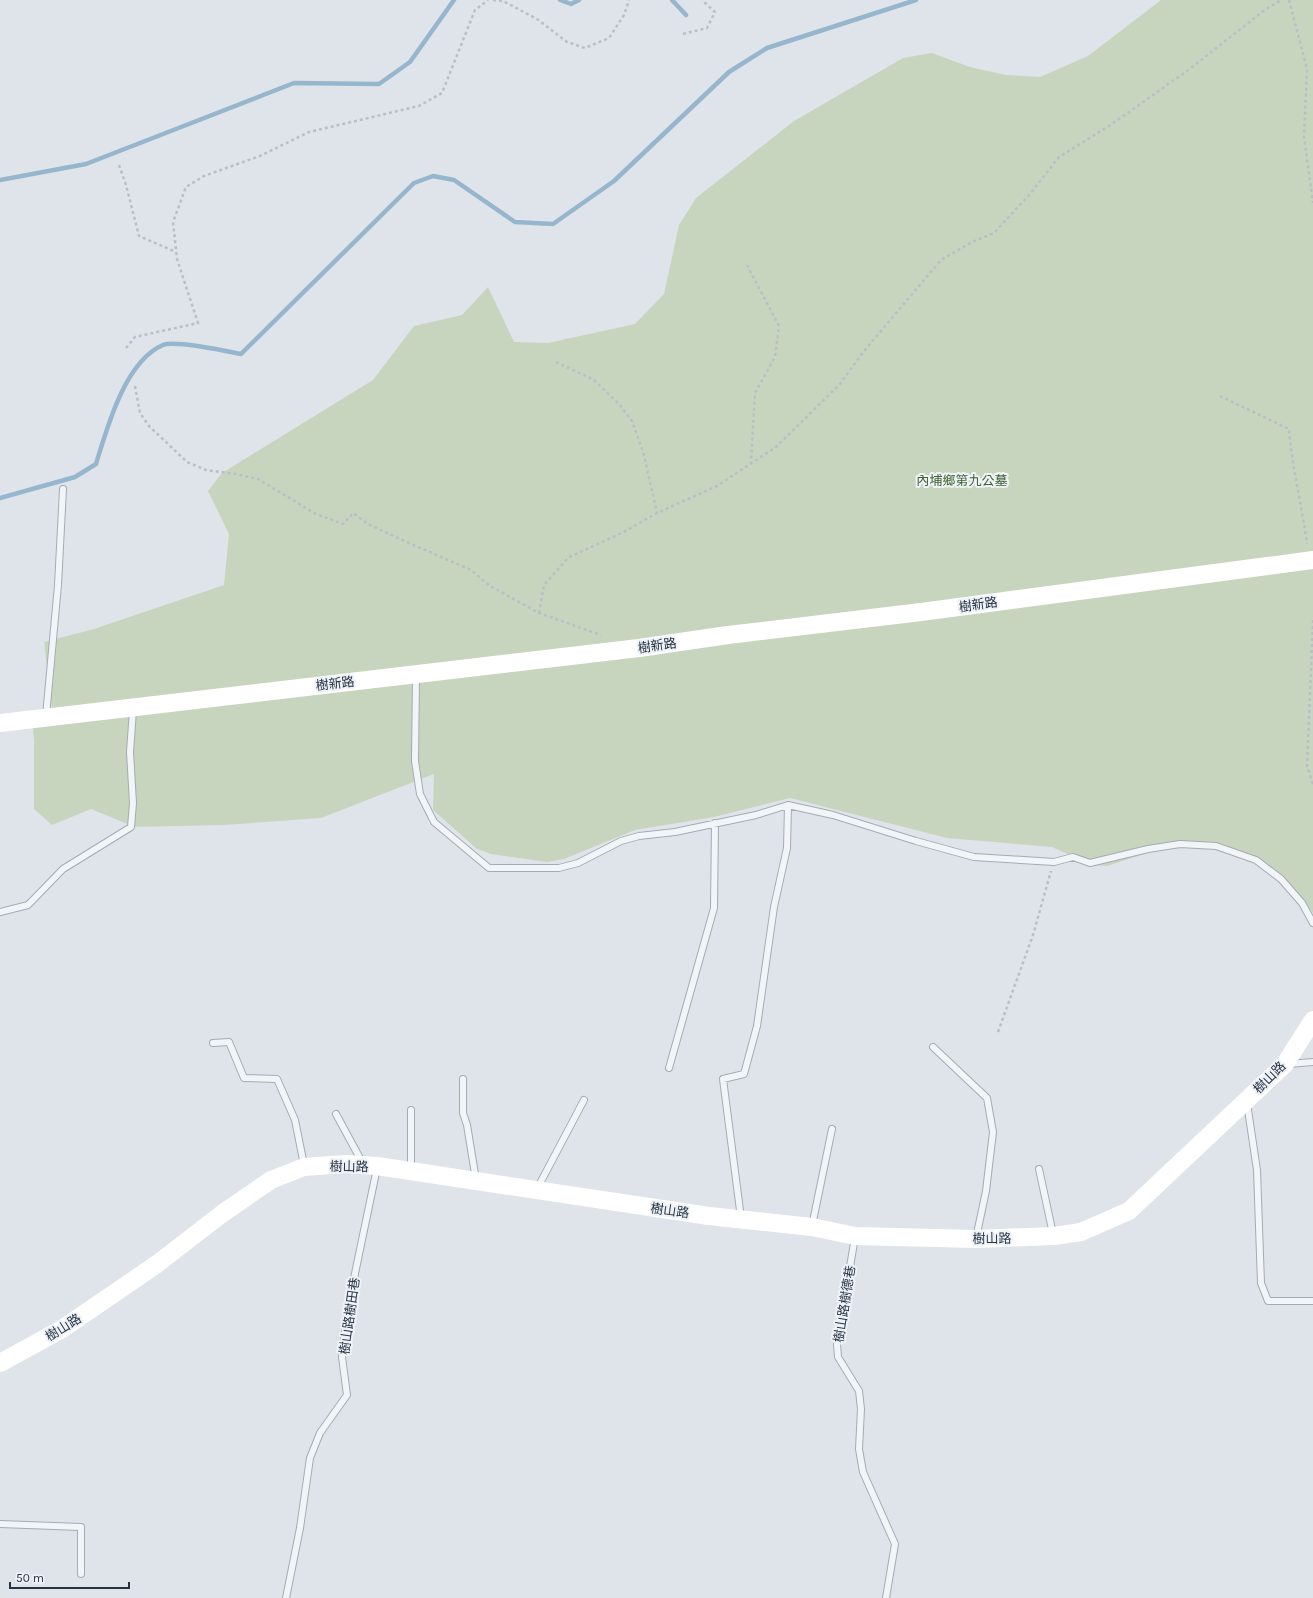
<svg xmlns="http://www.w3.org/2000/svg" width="1313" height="1598" font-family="Karla,'Noto Sans TC',sans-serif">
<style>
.green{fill:#c7d5bf}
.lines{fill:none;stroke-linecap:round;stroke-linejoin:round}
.stream{stroke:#96b6ce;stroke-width:4.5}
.lane-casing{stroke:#a4abb5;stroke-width:8}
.path{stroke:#b9bfc5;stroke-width:2.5;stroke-dasharray:3 3;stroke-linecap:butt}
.lane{stroke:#f2f5f8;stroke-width:6}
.secondary{stroke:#fff;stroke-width:18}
.labels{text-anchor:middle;stroke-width:4;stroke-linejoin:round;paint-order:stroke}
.park-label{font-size:13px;fill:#3e6032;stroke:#eff3f7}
.street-label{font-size:13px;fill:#263343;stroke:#eff3f7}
</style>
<rect width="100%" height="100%" fill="#dfe4ea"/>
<!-- green -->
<path class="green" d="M 1161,0 L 1313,0 L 1313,913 L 1290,884 L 1250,860 L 1214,849 L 1179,843 L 1107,866 L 1092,865 L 1052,847 L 947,838 L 790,798 L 714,817 L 635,830 L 564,859 L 547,862 L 491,854 L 477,849 L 433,810 L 434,774 L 321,818 L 224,825 L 135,827 L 91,809 L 52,825 L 34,809 L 34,742 L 32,712 L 52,709 L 44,642 L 94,629 L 224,585 L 229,534 L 208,491 L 222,473 L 373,380 L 414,326 L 462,315 L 488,287 L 514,342 L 548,343 L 635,324 L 664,294 L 679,225 L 696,198 L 794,121 L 903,58 L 932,53 L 970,67 L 1006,75 L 1040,77 L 1088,56 Z"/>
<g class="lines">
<!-- stream -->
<path class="stream" d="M 560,0 L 571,4 L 579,0
M 672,0 L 686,15
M 0,180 L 86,164 L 294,83 L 379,84 L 410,62 L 454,0
M 0,498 L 75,477 L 96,464 C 107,428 125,361 163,345 C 175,340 226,351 241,354 L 414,183 L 433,176 L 454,180 L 515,222 L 553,224 L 614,181 L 729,72 L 767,48 L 916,0"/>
<!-- lane casing -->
<g class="lane-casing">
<path id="lane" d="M 416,676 L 415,761 L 420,794 L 434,822 L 489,868 L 559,868 L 578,863 L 621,841 L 639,836 L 675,832 L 756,815 L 788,805 L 833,815 L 916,841 L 974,857 L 1054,862 L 1073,857 L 1090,863 L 1148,849 L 1180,844 L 1216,846 L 1256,860 L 1281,879 L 1302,903 L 1313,923
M 46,716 L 58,585 L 63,489
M 0,912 L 28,905 L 63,869 L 131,827 L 133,803 L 130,752 L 133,710
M 213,1043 L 229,1042 L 244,1078 L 277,1079 L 295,1120 L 304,1165
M 933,1047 L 987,1098 L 993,1132 L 986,1191 L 976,1238
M 1289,1064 L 1313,1062
M 669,1068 L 714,908 L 715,823
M 463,1079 L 463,1113 L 467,1125 L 476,1180
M 1247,1103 L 1257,1170 L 1261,1283 L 1268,1301 L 1313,1301
M 411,1110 L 411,1169
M 336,1114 L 362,1162
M 1039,1169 L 1053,1234
M 537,1189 L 584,1100
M 741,1218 L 723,1079 L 744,1074 L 757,1026 L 774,907 L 787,848 L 788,805
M 812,1226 L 832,1129
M 855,1237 L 837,1344 L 838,1357 L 859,1391 L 861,1409 L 859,1449 L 863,1472 L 895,1544 L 886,1598
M 0,1524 L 81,1527 L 81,1574
M 286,1598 L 300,1528 L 310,1458 L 320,1433 L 347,1395 L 342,1357 L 348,1307 L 377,1168"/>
</g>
<!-- path -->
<path class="path" d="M 493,0 L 503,1 L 537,19 L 567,42 L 585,48 L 609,38 L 624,15 L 629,0
M 1289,0 L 1307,69 L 1304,137 L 1313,203
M 683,34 L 707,28 L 715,12 L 702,0
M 119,165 L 126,185 L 139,236 L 176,252
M 747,265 L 779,326 L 775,357 L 755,393 L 751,463
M 126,348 L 135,337 L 198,323 L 177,259 L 173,222 L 186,187 L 204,176 L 260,156 L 309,132 L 419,106 L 442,93 L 475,10 L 488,0
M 556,362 L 594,380 L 620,405 L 632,421 L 644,455 L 657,513
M 135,386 L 140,413 L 149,426 L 187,462 L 206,470 L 236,474 L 258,479 L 314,513 L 343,524 L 353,513 L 368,524 L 402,540 L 471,570 L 490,586 L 539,613 L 601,635
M 1220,396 L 1289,429 C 1292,468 1302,506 1307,544
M 539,613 L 544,585 L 569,557 L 622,533 L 657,513 L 717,486 L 776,447 L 840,384 L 864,351 L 941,260 L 972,242 L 994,233 L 1030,194 L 1059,157 L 1109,126 L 1187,71 L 1266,9 L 1281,0
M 1313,620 L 1307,766 L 1313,785
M 998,1032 L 1033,935 L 1051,871"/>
<!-- lane -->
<use href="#lane" class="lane"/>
<!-- secondary -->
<path class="secondary" d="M 0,723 L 639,648 L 728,635 L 921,612 L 1313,560
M 0,1363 L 62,1329 L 157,1264 L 223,1213 L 271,1180 L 304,1167 L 346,1164 L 377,1166 L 709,1216 L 812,1227 L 855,1236 L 975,1239 L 1054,1236 L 1081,1232 L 1129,1211 L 1285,1064 L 1313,1020"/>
</g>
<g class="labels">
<!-- park labels -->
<g class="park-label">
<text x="962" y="485">內埔鄉第九公墓</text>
</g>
<!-- street labels -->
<g class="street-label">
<text transform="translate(978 604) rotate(-8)" y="5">樹新路</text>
<text transform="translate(657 645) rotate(-8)" y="5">樹新路</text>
<text transform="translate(335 683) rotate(-7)" y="5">樹新路</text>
<text transform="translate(1269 1077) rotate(-45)" y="5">樹山路</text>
<text transform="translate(349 1166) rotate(1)" y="5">樹山路</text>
<text transform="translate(670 1210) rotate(8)" y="5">樹山路</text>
<text transform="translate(992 1238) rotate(-1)" y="5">樹山路</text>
<text transform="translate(844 1304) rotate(-81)" y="5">樹山路樹德巷</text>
<text transform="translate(349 1316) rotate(-82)" y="5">樹山路樹田巷</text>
<text transform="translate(63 1327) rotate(-32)" y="5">樹山路</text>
</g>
</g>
<!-- scale -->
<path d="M10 1582v6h119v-6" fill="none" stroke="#263343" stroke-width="2"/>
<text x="16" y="1582" font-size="12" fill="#263343" stroke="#eff3f7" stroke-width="3" paint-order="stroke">50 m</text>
</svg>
